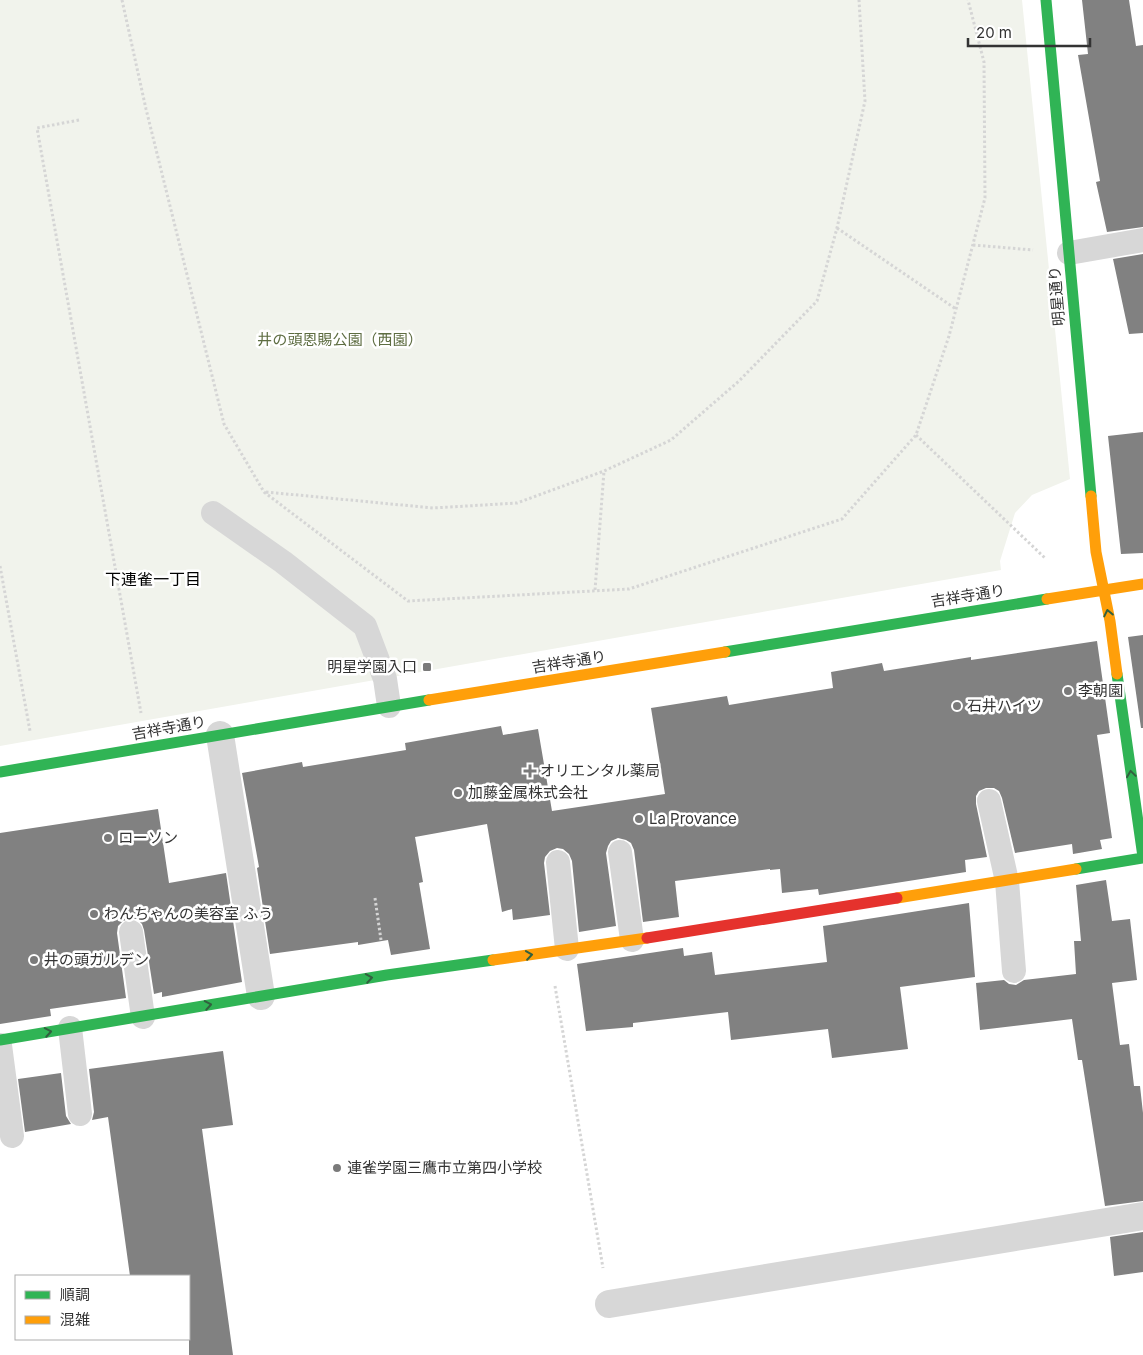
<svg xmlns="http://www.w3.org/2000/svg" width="1143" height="1355" font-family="Inter,'Noto Sans JP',sans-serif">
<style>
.green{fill:#f1f3ec}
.building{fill:#818181}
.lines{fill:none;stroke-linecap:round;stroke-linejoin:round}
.path{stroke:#d5d5d5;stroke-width:3;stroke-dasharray:2.5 2.5;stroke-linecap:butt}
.lane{stroke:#d7d7d7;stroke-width:24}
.street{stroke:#d7d7d7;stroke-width:28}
.fast{stroke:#30b455;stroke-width:11}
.slow{stroke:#ff9f0a;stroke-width:11}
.jam{stroke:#e5322d;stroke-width:11}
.oneway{stroke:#32603f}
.poi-dot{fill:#7a7a7a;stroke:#fff;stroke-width:2}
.labels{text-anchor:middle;stroke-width:5;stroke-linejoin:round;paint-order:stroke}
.street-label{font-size:15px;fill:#333;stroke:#fff}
.park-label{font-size:15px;fill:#5e6d42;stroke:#fff}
.poi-label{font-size:15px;fill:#333;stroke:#fff;text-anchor:start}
.neighbourhood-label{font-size:16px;fill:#000;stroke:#fff}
</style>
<rect width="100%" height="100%" fill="#fff"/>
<!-- green -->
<path class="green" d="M 0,0 L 1022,0 L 1070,479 L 1032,495 L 1015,513 L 1000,561 L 1001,570 L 0,746 Z"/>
<!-- building -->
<path class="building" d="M 1082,0 L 1129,0 L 1136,46 L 1143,45 L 1143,227 L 1107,232 L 1096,182 L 1100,181 L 1078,55 L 1088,54 Z
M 1143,254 L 1143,333 L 1129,334 L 1113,259 Z
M 1143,432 L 1143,553 L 1121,554 L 1108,436 Z
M 1143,635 L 1143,728 L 1141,728 L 1128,637 Z
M 1097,641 L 1110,733 L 1097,735 L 1112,838 L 1100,840 L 1102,849 L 1073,854 L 1072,844 L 1015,853 L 1002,798 L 999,791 L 994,788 L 986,788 L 979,791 L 976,796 L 976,804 L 987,857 L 965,860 L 966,872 L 819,895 L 818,889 L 782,893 L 780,869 L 770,870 L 770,869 L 675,881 L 679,917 L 643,922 L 634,850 L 631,843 L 626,840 L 618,838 L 611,841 L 608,846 L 606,853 L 616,926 L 579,932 L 572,861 L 569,854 L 563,849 L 557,848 L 550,851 L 545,857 L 544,863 L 550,915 L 513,920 L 512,909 L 502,912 L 487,824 L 415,837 L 423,882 L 419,883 L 430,949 L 391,955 L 388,940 L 358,945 L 358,942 L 270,954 L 257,868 L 259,867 L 242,773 L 302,762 L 303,767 L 406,750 L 405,743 L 501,726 L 503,735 L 538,729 L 552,811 L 665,794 L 651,708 L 727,696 L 729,705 L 833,688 L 831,672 L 882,663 L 884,671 L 971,657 L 971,660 Z
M 158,809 L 169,883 L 226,873 L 242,982 L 162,997 L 162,992 L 154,994 L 144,930 L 142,924 L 137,919 L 129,919 L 123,921 L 118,926 L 117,933 L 126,998 L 50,1009 L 51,1016 L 0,1024 L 0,833 Z
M 1106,880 L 1112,921 L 1130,919 L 1137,980 L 1112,983 L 1120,1045 L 1129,1044 L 1134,1086 L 1140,1086 L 1143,1113 L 1143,1201 L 1105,1206 L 1082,1060 L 1078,1060 L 1072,1019 L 980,1030 L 976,983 L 1004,980 L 1009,984 L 1016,985 L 1024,980 L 1076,974 L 1074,941 L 1081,941 L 1076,885 Z
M 969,903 L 975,977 L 900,987 L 908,1049 L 832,1058 L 828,1029 L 731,1040 L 728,1012 L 633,1023 L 633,1027 L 586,1031 L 577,964 L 683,948 L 684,956 L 712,952 L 715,975 L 827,962 L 823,926 Z
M 223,1051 L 233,1125 L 202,1129 L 233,1355 L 189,1355 L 189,1276 L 130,1276 L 108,1117 L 92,1120 L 94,1112 L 89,1069 Z
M 61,1073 L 66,1116 L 71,1124 L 25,1132 L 18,1079 Z
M 1143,1232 L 1143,1272 L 1114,1276 L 1110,1237 Z"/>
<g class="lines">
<!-- path -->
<path class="path" d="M 122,0 L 146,109 L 224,424 L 264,492 L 408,601 L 629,589 L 842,519 L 916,435 L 949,336 L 985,198 L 984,62 L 968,0
M 79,120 L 37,128 L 141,713
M 837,228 L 956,309
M 973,245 L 1033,250
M 916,435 L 1046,559
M 266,492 L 433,508 L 517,503 L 604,471 L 671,440 L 739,381 L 817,301 L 837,228 L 865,101 L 859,0
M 0,566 L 30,731
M 595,590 L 604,471
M 375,898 L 381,940
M 555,986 L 603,1268"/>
<!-- lane -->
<path class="lane" d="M 1069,253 L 1143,240
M 213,513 L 283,562 L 365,626 L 385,679 L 389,706
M 989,801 L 1007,881 L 1014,971
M 620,852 L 632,940
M 558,862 L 567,949
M 131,932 L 143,1017
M 70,1028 L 80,1114
M 0,1045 L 12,1136"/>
<!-- street -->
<path class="street" d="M 220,735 L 261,996
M 609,1304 L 1143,1216"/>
<!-- fast -->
<path class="fast" d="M 1046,0 L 1091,496
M 725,652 L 1047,599
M 1117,674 L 1143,857
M 0,772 L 429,700
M 1076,869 L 1143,858
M 0,1040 L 387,975 L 493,960"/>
<!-- slow -->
<path class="slow" d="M 1091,496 L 1096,552 L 1110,621 L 1117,674
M 1047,599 L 1143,584
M 429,700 L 725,652
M 897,898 L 1076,869
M 493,960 L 647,938"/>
<!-- jam -->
<path class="jam" d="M 647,938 L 897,898"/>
</g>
<!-- one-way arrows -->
<defs><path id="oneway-chevron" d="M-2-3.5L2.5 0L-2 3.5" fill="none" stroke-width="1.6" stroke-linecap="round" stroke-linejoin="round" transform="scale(1.25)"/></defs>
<g class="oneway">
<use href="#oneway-chevron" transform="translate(1108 613) rotate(-102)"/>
<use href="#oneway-chevron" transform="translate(1131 774) rotate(-98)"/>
<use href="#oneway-chevron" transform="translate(529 955) rotate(-8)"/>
<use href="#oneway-chevron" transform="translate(369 978) rotate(-9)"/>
<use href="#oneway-chevron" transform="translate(208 1005) rotate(-10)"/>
<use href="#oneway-chevron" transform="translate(48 1032) rotate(-10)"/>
</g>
<!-- markers -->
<g class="poi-dot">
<rect x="422" y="662" width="10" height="10" rx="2.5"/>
<circle cx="1068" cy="691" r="5"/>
<circle cx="957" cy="706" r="5"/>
<path d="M527.5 763.5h5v5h5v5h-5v5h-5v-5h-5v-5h5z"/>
<circle cx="458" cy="793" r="5"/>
<circle cx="639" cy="819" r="5"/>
<circle cx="108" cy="838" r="5"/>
<circle cx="94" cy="914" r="5"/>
<circle cx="34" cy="960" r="5"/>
<circle cx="337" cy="1168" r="5"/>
</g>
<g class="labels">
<!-- street labels -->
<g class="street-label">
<text transform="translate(1057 296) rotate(-95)" y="5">明星通り</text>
<text transform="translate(968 596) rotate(-9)" y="5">吉祥寺通り</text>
<text transform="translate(569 662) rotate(-9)" y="5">吉祥寺通り</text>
<text transform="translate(169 728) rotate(-10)" y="5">吉祥寺通り</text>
</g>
<!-- park labels -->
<g class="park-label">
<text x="340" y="345">井の頭恩賜公園（西園）</text>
</g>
<!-- poi labels -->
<g class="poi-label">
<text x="417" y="672" text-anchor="end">明星学園入口</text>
<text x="1078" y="696">李朝園</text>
<text x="967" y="711">石井ハイツ</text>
<text x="540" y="776">オリエンタル薬局</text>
<text x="468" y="798">加藤金属株式会社</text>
<text x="649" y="824">La Provance</text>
<text x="118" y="843">ローソン</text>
<text x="104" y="919">わんちゃんの美容室 ふう</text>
<text x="44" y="965">井の頭ガルデン</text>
<text x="347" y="1173">連雀学園三鷹市立第四小学校</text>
</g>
<!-- neighbourhood labels -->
<g class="neighbourhood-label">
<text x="153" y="585">下連雀一丁目</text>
</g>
</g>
<!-- legend -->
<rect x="15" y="1275" width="175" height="65" fill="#ffffff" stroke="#adadad"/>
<rect x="25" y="1291" width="25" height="8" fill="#30b455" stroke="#adadad"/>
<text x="60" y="1300" font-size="15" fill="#333333">順調</text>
<rect x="25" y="1316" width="25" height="8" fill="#ff9f0a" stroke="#adadad"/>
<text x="60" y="1325" font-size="15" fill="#333333">混雑</text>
<!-- scale -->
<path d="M968 38v8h122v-8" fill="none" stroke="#333333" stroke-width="2.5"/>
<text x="976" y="38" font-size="15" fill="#333333" stroke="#ffffff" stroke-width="4" paint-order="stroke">20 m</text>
</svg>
